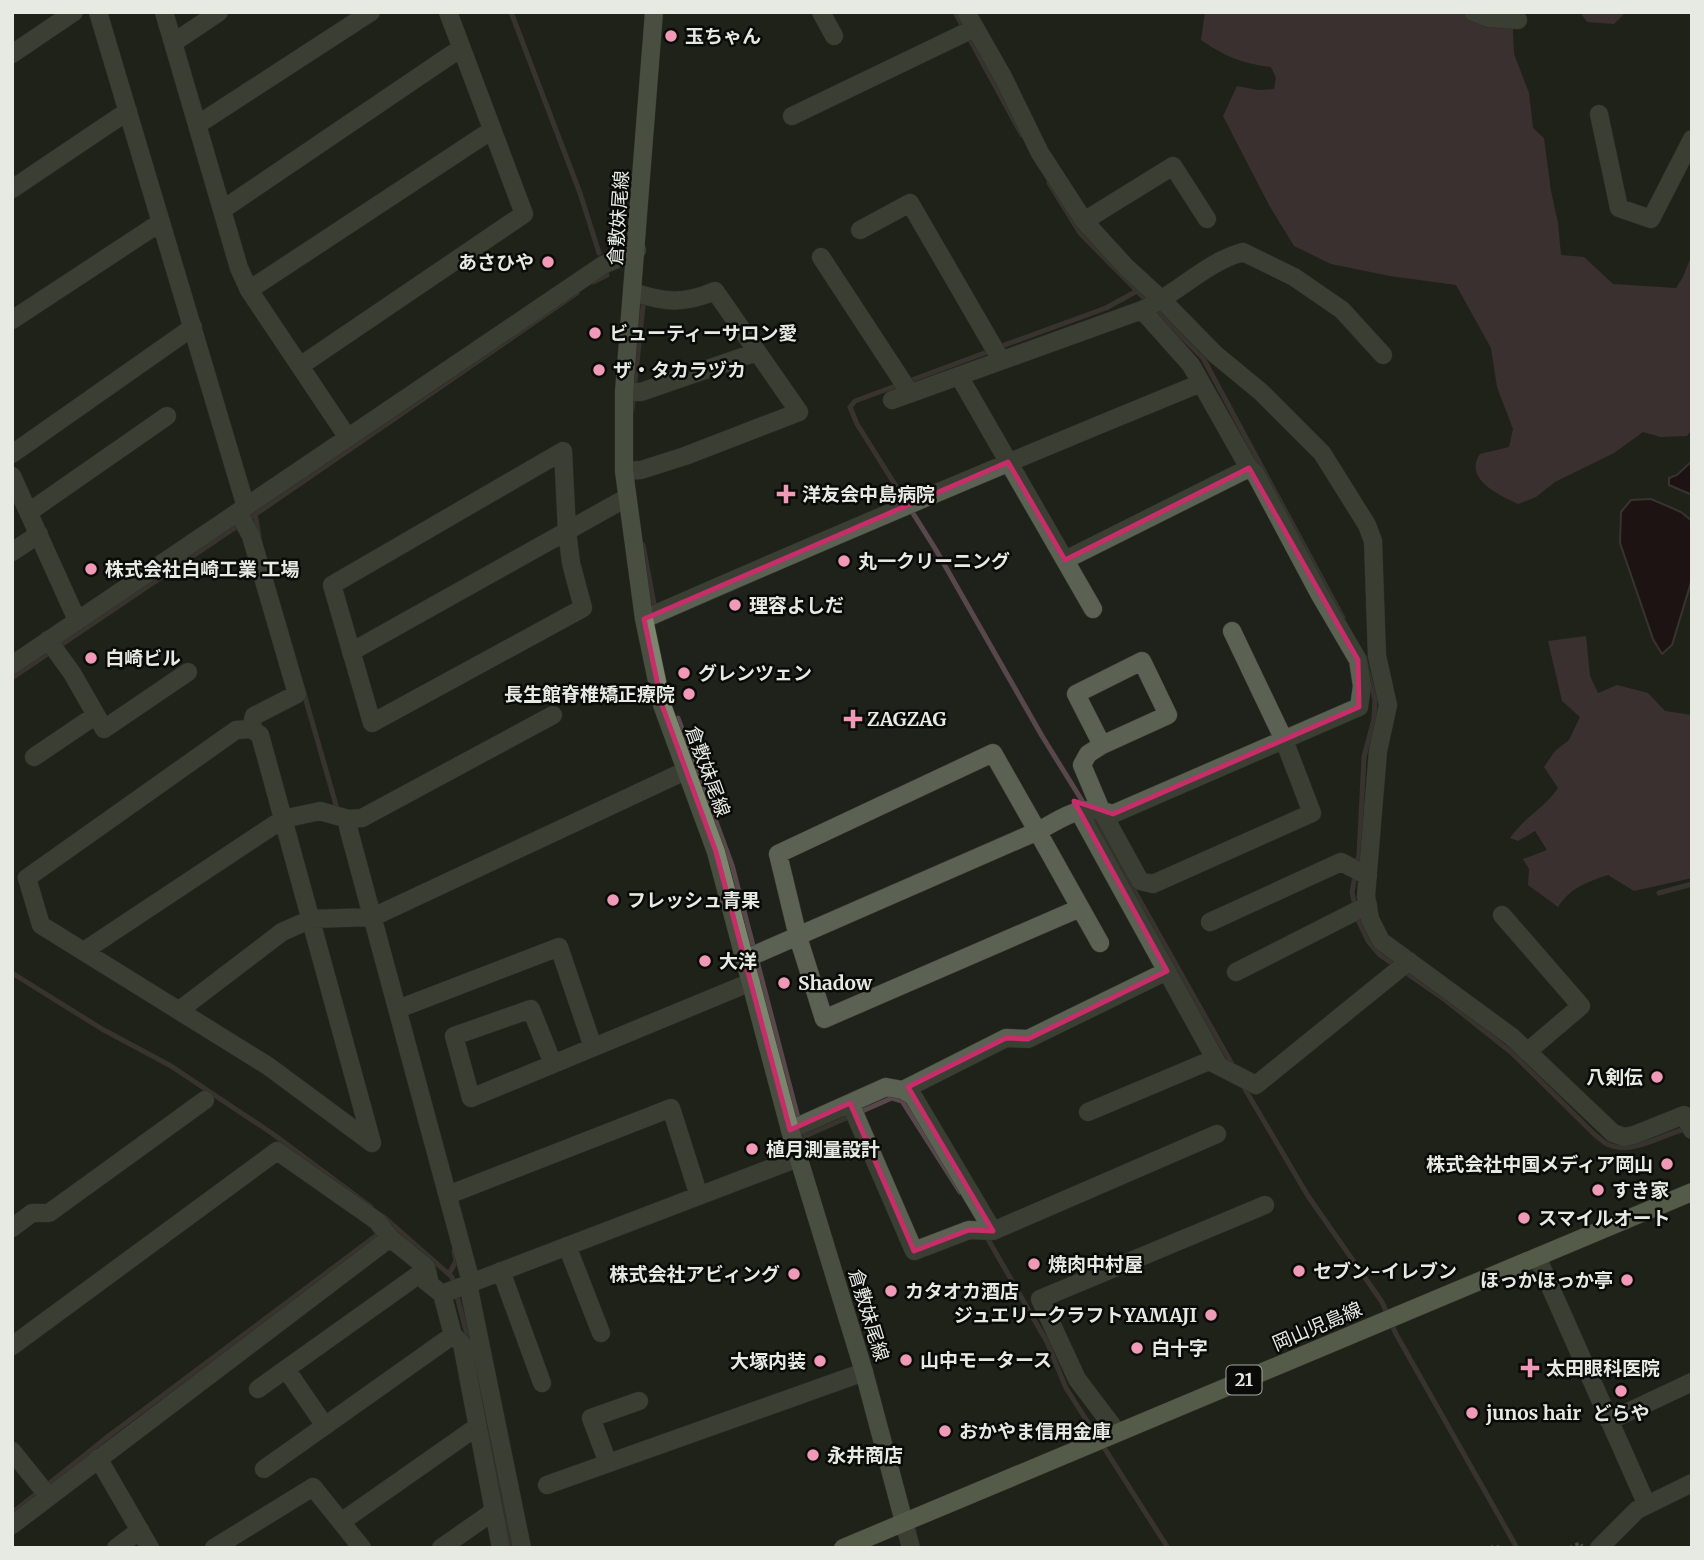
<svg xmlns="http://www.w3.org/2000/svg" width="1704" height="1560" font-family="Merriweather,'Noto Sans JP',serif">
<style>
.green{fill:#5b4149}
.water{fill:#1a010a;stroke:#58474b;stroke-width:2}
.lines{fill:none;stroke-linecap:round;stroke-linejoin:round}
.stream{stroke:#58474b;stroke-width:5}
.street-casing{stroke:#3b3e36;stroke-width:19}
.secondary-casing{stroke:#3b3e36;stroke-width:19}
.primary-casing{stroke:#3b3e36;stroke-width:19}
.path{stroke:#797c75;stroke-width:3.5;stroke-dasharray:3.5 3.5;stroke-linecap:butt}
.street{stroke:#5b6153;stroke-width:18}
.secondary{stroke:#7c866f;stroke-width:18}
.primary{stroke:#96a284;stroke-width:18}
.marked{fill:none;stroke:#c62d69;stroke-width:5;stroke-linejoin:round}
.poi-dot{fill:#f09ab7;stroke:#0a0b08;stroke-width:2.5}
.labels{text-anchor:middle;stroke-width:5;stroke-linejoin:round;paint-order:stroke}
.shield{fill:#0a0b08;stroke:#a5a6a1;stroke-width:2}
.shield-label{font-size:18px;font-weight:bold;fill:#e7e9e3}
.poi-label{font-size:19px;font-weight:bold;fill:#e7e9e3;stroke:#0a0b08;text-anchor:start}
.street-label{font-size:19px;fill:#e7e9e3;stroke:#0a0b08}
</style>
<rect width="100%" height="100%" fill="#1f221a"/>
<!-- green -->
<path class="green" d="M 1205,12 L 1512,12 L 1514,54 L 1529,93 L 1533,128 L 1544,138 L 1551,191 L 1558,223 L 1561,255 L 1584,257 L 1613,284 L 1676,288 L 1683,277 L 1692,254 L 1692,429 L 1687,436 L 1661,437 L 1643,432 L 1614,453 L 1555,482 L 1536,497 L 1518,504 C 1499,495 1463,479 1480,454 L 1509,447 L 1513,429 L 1497,387 L 1491,348 L 1456,285 L 1390,276 L 1331,264 L 1294,246 L 1269,205 L 1223,116 L 1237,86 L 1258,90 L 1274,89 L 1276,78 L 1271,67 C 1241,63 1226,57 1201,40 Z
M 1580,12 L 1625,12 L 1625,13 L 1614,24 L 1587,22 Z
M 1586,636 L 1590,676 L 1598,693 L 1617,685 L 1648,693 L 1665,711 L 1692,715 L 1692,878 L 1634,891 L 1608,875 C 1587,882 1570,888 1558,907 L 1528,885 L 1529,869 L 1523,859 L 1547,850 L 1535,831 L 1518,841 L 1510,838 C 1525,816 1544,809 1558,788 L 1544,767 L 1555,751 L 1569,740 L 1580,717 L 1562,701 L 1548,641 Z"/>
<!-- water -->
<path class="water" d="M 1692,461 L 1692,495 L 1669,485 L 1669,478 L 1677,475 Z
M 1651,499 L 1681,512 L 1692,521 L 1692,579 L 1672,645 L 1662,654 L 1653,639 L 1620,543 L 1621,512 L 1631,500 Z"/>
<g class="lines">
<!-- stream -->
<path class="stream" d="M 511,12 L 580,193 L 599,253
M 955,12 L 1022,135
M 1049,183 L 1080,233 L 1203,358 L 1343,618
M 593,282 L 607,275
M 999,347 L 1106,308 L 1137,291
M 990,351 L 855,401 L 850,407 L 857,424 L 936,550 L 1042,736 L 1099,828 L 1233,1066
M 632,410 L 643,306
M 255,514 L 259,536
M 253,516 L 577,293
M 643,545 L 654,604
M 1366,664 L 1375,700 L 1374,719 L 1364,757 L 1359,855 L 1352,892 L 1358,920 L 1368,941 L 1380,955 L 1444,999 L 1512,1053 L 1594,1134 C 1598,1137 1603,1142 1607,1144 C 1633,1156 1664,1133 1689,1128
M 12,678 L 242,523
M 303,690 L 338,812
M 678,718 L 732,865 L 803,1137 L 892,1098 L 902,1101 L 960,1192
M 1659,893 L 1692,884
M 12,973 L 102,1029 L 171,1066 L 273,1134 L 371,1207
M 1242,1084 L 1308,1196 L 1382,1302 L 1396,1334 L 1517,1548
M 384,1217 L 452,1277 L 470,1346
M 985,1234 L 1047,1342 L 1066,1388 L 1168,1548
M 449,1274 L 456,1261 L 454,1251
M 481,1396 L 511,1548
M 12,1513 L 110,1435 L 381,1232"/>
<!-- street casing -->
<g class="street-casing">
<path id="street" d="M 98,12 L 246,507
M 164,12 L 239,268 L 249,290 L 348,438
M 821,12 L 834,36
M 966,12 L 1003,77 L 1040,153 L 1084,221 L 1126,267 L 1162,300 L 1215,354 L 1261,392 L 1322,453 L 1367,525 L 1373,541 L 1377,656 L 1388,705 L 1378,751 L 1366,896 L 1370,919 L 1381,941 L 1512,1037 L 1613,1133 L 1624,1137 L 1634,1135 L 1684,1115 L 1692,1130
M 1473,12 L 1489,18 L 1518,20
M 173,43 L 219,12
M 12,54 L 74,12
M 1599,114 L 1619,208 L 1651,219 L 1692,139
M 792,116 L 975,28
M 197,125 L 371,12
M 12,189 L 128,111
M 222,210 L 461,48
M 1084,221 L 1173,166 L 1207,219
M 860,230 L 910,203 L 1001,360
M 821,257 L 910,393
M 249,290 L 492,130
M 12,320 L 161,222
M 300,366 L 524,214 L 448,12
M 959,376 L 1093,609
M 624,392 L 641,392 L 757,352
M 892,400 L 1142,310 C 1177,294 1206,262 1243,252 L 1294,277 L 1342,310 L 1383,355
M 563,451 L 567,531 L 571,563 L 583,608 L 372,723 L 332,585 Z
M 12,454 L 193,327
M 624,471 L 641,470 L 685,456 L 799,412 L 715,291 C 684,304 666,303 633,292
M 12,476 L 77,620
M 29,512 L 167,416
M 238,512 L 251,536 L 297,694 L 254,716 L 251,729
M 12,552 L 39,534
M 1065,560 L 1249,468 L 1191,365 L 1142,310
M 644,619 C 829,538 1015,459 1201,383
M 48,640 L 72,673 L 104,729 L 188,672
M 351,652 L 626,498
M 12,665 L 603,265 L 637,250
M 251,729 L 260,735 L 372,1143 L 268,1066 L 41,925 L 27,878 L 236,730 Z
M 1102,745 L 1076,694 L 1142,661 L 1168,715 L 1102,745 L 1088,754 L 1082,765 L 1101,810 L 1140,881 L 1153,884 L 1312,813 L 1284,740 L 1232,631
M 34,757 L 96,715
M 1078,810 L 1219,1066
M 348,819 L 348,827 L 471,1282
M 1080,908 L 824,1019 L 798,937 L 778,854 L 993,753 C 1029,816 1065,880 1100,943
M 1502,915 L 1581,1006 L 1527,1052
M 1210,922 L 1341,862 L 1368,876
M 84,951 L 283,819 L 320,811 L 348,819 L 362,818 L 553,715
M 745,959 L 1038,831 C 1067,816 1079,803 1113,814 L 1359,707 L 1362,686 L 1358,660 L 1320,595 L 1255,473 L 1249,468
M 1236,972 L 1368,905
M 181,1009 L 282,932 L 311,919 L 373,917 L 685,771
M 398,1009 L 559,947 L 593,1047
M 553,1064 L 531,1009 L 454,1036 L 471,1098 L 751,982
M 903,1090 L 1006,1038 L 1028,1039 L 1167,971
M 850,1103 L 914,1251 L 969,1230 L 993,1231 L 1217,1134
M 1088,1112 L 1209,1061 L 1256,1085 L 1409,961
M 790,1130 L 886,1087 L 903,1090 L 913,1096 L 993,1231
M 448,1195 L 671,1108 L 699,1196
M 12,1228 L 32,1213 L 49,1213 L 205,1100
M 567,1246 L 601,1333
M 1537,1257 L 1646,1503
M 501,1271 L 542,1383
M 468,1284 L 522,1548
M 442,1294 L 798,1158
M 453,1335 L 462,1344 L 501,1548
M 12,1346 L 277,1151 L 377,1221 L 390,1238 L 426,1267 L 430,1284
M 286,1369 L 325,1426
M 258,1389 L 418,1275 L 442,1294 L 453,1335 L 264,1469
M 1609,1421 L 1692,1382
M 1117,1432 L 1077,1379 L 1040,1299 L 1265,1205
M 12,1451 L 49,1497
M 98,1458 L 150,1548
M 608,1463 L 591,1418 L 639,1401
M 547,1485 L 864,1372
M 341,1522 L 478,1426
M 904,1522 L 911,1548
M 12,1525 L 390,1238
M 116,1548 L 140,1530
M 214,1548 L 313,1487 L 362,1548
M 441,1548 L 494,1511
M 1599,1548 L 1637,1510 L 1692,1483"/>
</g>
<!-- secondary casing -->
<g class="secondary-casing">
<path id="secondary" d="M 654,12 L 624,392 L 624,471 L 644,619 L 662,705 L 716,852 L 790,1130 L 864,1372 L 904,1522"/>
</g>
<!-- primary casing -->
<g class="primary-casing">
<path id="primary" d="M 843,1548 L 1692,1192"/>
</g>
<!-- path -->
<path class="path" d="M 1490,1548 L 1494,1546 L 1502,1548
M 1569,1548 L 1580,1543 L 1582,1546"/>
<!-- street -->
<use href="#street" class="street"/>
<!-- secondary -->
<use href="#secondary" class="secondary"/>
<!-- primary -->
<use href="#primary" class="primary"/>
</g>
<!-- marked area -->
<path d="M0 0H1704V1560H0ZM 1008,462 L 1065,560 L 1249,468 L 1358,660 L 1359,707 L 1113,814 L 1074,801 L 1167,971 L 1028,1039 L 1006,1038 L 908,1087 L 993,1231 L 969,1230 L 914,1251 L 850,1103 L 790,1130 L 716,852 L 662,705 L 644,619 Z" fill="#1f221a" fill-opacity=".55" fill-rule="evenodd"/>
<path class="marked" d="M 1008,462 L 1065,560 L 1249,468 L 1358,660 L 1359,707 L 1113,814 L 1074,801 L 1167,971 L 1028,1039 L 1006,1038 L 908,1087 L 993,1231 L 969,1230 L 914,1251 L 850,1103 L 790,1130 L 716,852 L 662,705 L 644,619 Z"/>
<!-- markers -->
<g class="poi-dot">
<circle cx="671" cy="36" r="7"/>
<circle cx="548" cy="262" r="7"/>
<circle cx="595" cy="333" r="7"/>
<circle cx="599" cy="370" r="7"/>
<path d="M782.5 483.5h7v7h7v7h-7v7h-7v-7h-7v-7h7z"/>
<circle cx="844" cy="561" r="7"/>
<circle cx="91" cy="569" r="7"/>
<circle cx="735" cy="605" r="7"/>
<circle cx="91" cy="658" r="7"/>
<circle cx="684" cy="673" r="7"/>
<circle cx="689" cy="694" r="7"/>
<path d="M849.5 708.5h7v7h7v7h-7v7h-7v-7h-7v-7h7z"/>
<circle cx="613" cy="900" r="7"/>
<circle cx="705" cy="961" r="7"/>
<circle cx="784" cy="983" r="7"/>
<circle cx="1657" cy="1077" r="7"/>
<circle cx="752" cy="1149" r="7"/>
<circle cx="1667" cy="1164" r="7"/>
<circle cx="1598" cy="1190" r="7"/>
<circle cx="1524" cy="1218" r="7"/>
<circle cx="1034" cy="1264" r="7"/>
<circle cx="1299" cy="1271" r="7"/>
<circle cx="794" cy="1274" r="7"/>
<circle cx="1627" cy="1280" r="7"/>
<circle cx="891" cy="1291" r="7"/>
<circle cx="1211" cy="1315" r="7"/>
<circle cx="1137" cy="1348" r="7"/>
<circle cx="906" cy="1360" r="7"/>
<circle cx="820" cy="1361" r="7"/>
<path d="M1526.5 1357.5h7v7h7v7h-7v7h-7v-7h-7v-7h7z"/>
<circle cx="1621" cy="1391" r="7"/>
<circle cx="1472" cy="1413" r="7"/>
<circle cx="945" cy="1431" r="7"/>
<circle cx="813" cy="1455" r="7"/>
</g>
<g class="labels">
<!-- shield labels -->
<rect class="shield" x="1226.5" y="1365.5" width="35" height="29" rx="5"/>
<g class="shield-label">
<text x="1244" y="1386">21</text>
</g>
<!-- poi labels -->
<g class="poi-label">
<text x="685" y="43">玉ちゃん</text>
<text x="534" y="269" text-anchor="end">あさひや</text>
<text x="609" y="340">ビューティーサロン愛</text>
<text x="613" y="377">ザ・タカラヅカ</text>
<text x="802" y="501">洋友会中島病院</text>
<text x="858" y="568">丸一クリーニング</text>
<text x="105" y="576">株式会社白崎工業 工場</text>
<text x="749" y="612">理容よしだ</text>
<text x="105" y="665">白崎ビル</text>
<text x="698" y="680">グレンツェン</text>
<text x="675" y="701" text-anchor="end">長生館脊椎矯正療院</text>
<text x="867" y="726">ZAGZAG</text>
<text x="627" y="907">フレッシュ青果</text>
<text x="719" y="968">大洋</text>
<text x="798" y="990">Shadow</text>
<text x="1643" y="1084" text-anchor="end">八剣伝</text>
<text x="766" y="1156">植月測量設計</text>
<text x="1653" y="1171" text-anchor="end">株式会社中国メディア岡山</text>
<text x="1612" y="1197">すき家</text>
<text x="1538" y="1225">スマイルオート</text>
<text x="1048" y="1271">焼肉中村屋</text>
<text x="1313" y="1278">セブン-イレブン</text>
<text x="780" y="1281" text-anchor="end">株式会社アビィング</text>
<text x="1613" y="1287" text-anchor="end">ほっかほっか亭</text>
<text x="905" y="1298">カタオカ酒店</text>
<text x="1197" y="1322" text-anchor="end">ジュエリークラフトYAMAJI</text>
<text x="1151" y="1355">白十字</text>
<text x="920" y="1367">山中モータース</text>
<text x="806" y="1368" text-anchor="end">大塚内装</text>
<text x="1546" y="1375">太田眼科医院</text>
<text x="1486" y="1420">junos hair</text>
<text x="1621" y="1420" text-anchor="middle">どらや</text>
<text x="959" y="1438">おかやま信用金庫</text>
<text x="827" y="1462">永井商店</text>
</g>
<!-- street labels -->
<g class="street-label">
<text transform="translate(618 218) rotate(-86)" y="7">倉敷妹尾線</text>
<text transform="translate(708 771) rotate(70)" y="7">倉敷妹尾線</text>
<text transform="translate(869 1315) rotate(73)" y="7">倉敷妹尾線</text>
<text transform="translate(1317 1326) rotate(-23)" y="7">岡山児島線</text>
</g>
</g>
<!-- border -->
<rect width="1704" height="1560" fill="none" stroke="#e7e9e3" stroke-width="28"/>
</svg>
